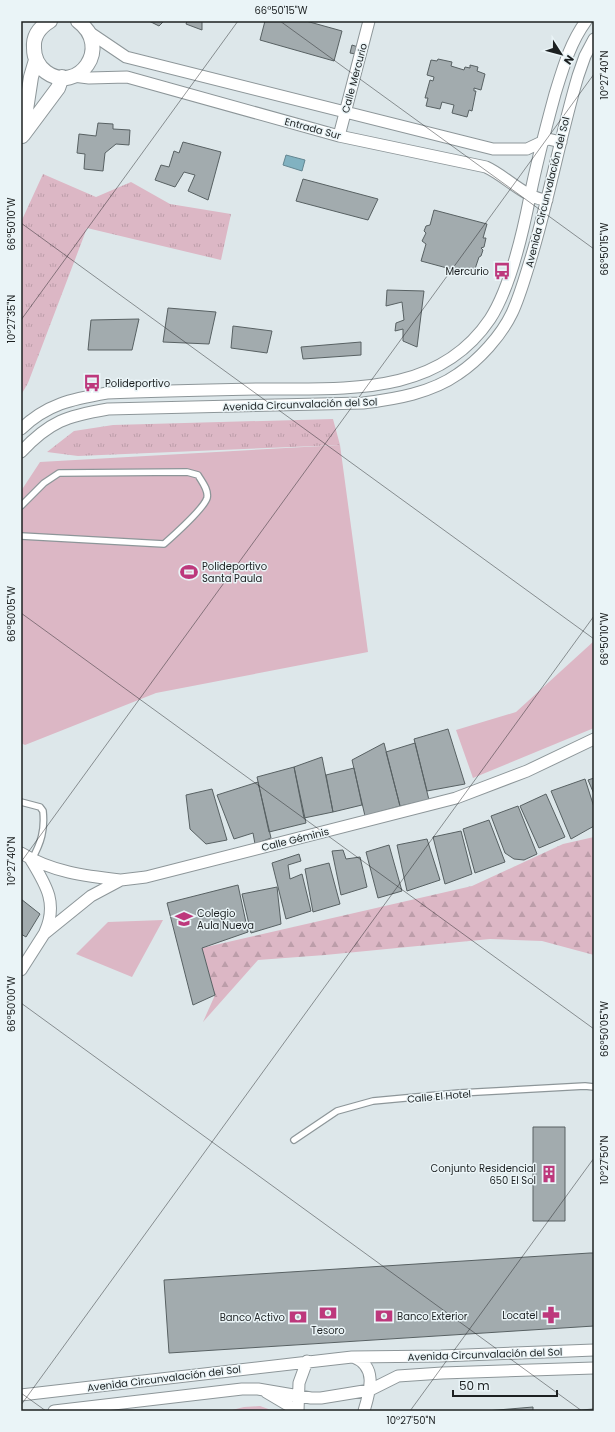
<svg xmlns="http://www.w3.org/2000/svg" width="615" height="1432" font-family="Poppins,sans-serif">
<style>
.grass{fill:url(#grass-tufts)}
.forest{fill:url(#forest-firs)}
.green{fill:#dcb7c5}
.water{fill:#81b2c1;stroke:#638691}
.building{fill:#a2abae;stroke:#586163}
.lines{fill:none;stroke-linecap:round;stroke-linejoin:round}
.service-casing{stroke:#8d9699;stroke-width:8}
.minor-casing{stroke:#8d9699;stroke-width:13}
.tertiary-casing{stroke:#8d9699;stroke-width:16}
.service{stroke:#fff;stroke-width:5.5}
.minor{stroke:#fff;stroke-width:11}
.tertiary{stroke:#fff;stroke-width:14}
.ticks{fill:none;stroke:#1c2021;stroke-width:1;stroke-opacity:0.45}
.labels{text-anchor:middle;stroke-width:3;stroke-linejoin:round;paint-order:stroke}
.street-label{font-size:10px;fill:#1c2021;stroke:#eaf4f7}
.poi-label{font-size:10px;fill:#1c2021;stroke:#eaf4f7;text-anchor:end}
.neatline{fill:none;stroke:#1c2021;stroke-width:1.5}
.ticks-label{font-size:10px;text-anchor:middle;fill:#1c2021}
</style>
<defs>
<pattern id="grass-tufts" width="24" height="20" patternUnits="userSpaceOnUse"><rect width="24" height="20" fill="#dcb7c5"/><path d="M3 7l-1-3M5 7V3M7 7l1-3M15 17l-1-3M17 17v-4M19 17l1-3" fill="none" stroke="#bc9da9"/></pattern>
<pattern id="forest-firs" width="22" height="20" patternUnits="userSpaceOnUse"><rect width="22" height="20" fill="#dcb7c5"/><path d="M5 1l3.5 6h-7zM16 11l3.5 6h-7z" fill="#bc9da9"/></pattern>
</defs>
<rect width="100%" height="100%" fill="#dde7ea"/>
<!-- grass -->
<path class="grass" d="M 43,174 L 96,197 L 131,182 L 170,204 L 231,214 L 221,260 L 87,228 L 28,383 L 21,395 L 21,222 Z
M 333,419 L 340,445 L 78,456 L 47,452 L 74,431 L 113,425 Z"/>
<!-- forest -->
<path class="forest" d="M 594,837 L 594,955 L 542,941 L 490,939 L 325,955 L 258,960 L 203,1022 L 215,995 L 202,948 L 472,886 L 563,844 Z"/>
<!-- green -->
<path class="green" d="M 340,445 L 368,652 L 156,693 L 25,745 L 21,743 L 21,491 L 40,462 Z
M 594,641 L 594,728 L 473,778 L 456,730 L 516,712 Z
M 163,920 L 132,977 L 76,954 L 108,922 Z
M 260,1406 L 274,1411 L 228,1411 L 244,1407 Z"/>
<!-- water -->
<path class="water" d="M 286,155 L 305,160 L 302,171 L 283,165 Z"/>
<!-- building -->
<path class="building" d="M 149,21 L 164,21 L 159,26 Z
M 187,21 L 202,21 L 202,30 L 186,24 Z
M 265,21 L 306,21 L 342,31 L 334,61 L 260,40 Z
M 352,45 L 358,47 L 356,54 L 350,53 Z
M 438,59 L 452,62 L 451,66 L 464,70 L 465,67 L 470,68 L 470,65 L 478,67 L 477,71 L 485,74 L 481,90 L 474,88 L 474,91 L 476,91 L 472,111 L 469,110 L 467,117 L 452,113 L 454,105 L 442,102 L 440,109 L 426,106 L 428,98 L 425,98 L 430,80 L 433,81 L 434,77 L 427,75 L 431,60 L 437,61 Z
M 98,123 L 113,124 L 113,129 L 130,130 L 129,145 L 116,144 L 105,153 L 103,171 L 84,169 L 85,154 L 77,153 L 79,134 L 96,136 Z
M 183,142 L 221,152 L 208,200 L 188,191 L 195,175 L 184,172 L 175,187 L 155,180 L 161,165 L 169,167 L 174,151 L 179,153 Z
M 303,179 L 378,199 L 368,220 L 296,201 Z
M 434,210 L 487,224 L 483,238 L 486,238 L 484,247 L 481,248 L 483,250 L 481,256 L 479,257 L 473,275 L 421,261 L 426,244 L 422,241 L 426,233 L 424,231 L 426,226 L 430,225 Z
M 387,290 L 424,291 L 417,347 L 403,341 L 403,329 L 395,331 L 396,323 L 404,320 L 402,302 L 386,306 Z
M 168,308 L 216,312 L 209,344 L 163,342 Z
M 139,319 L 132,350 L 88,350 L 91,320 Z
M 233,326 L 272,331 L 267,353 L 231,348 Z
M 361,342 L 361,355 L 303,359 L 301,347 Z
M 448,729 L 465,784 L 427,791 L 414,739 Z
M 384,743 L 400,806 L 365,816 L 352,760 Z
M 415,743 L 429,800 L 400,806 L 386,752 Z
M 322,757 L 333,812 L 304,818 L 294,767 Z
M 294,767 L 306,823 L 269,832 L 257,777 Z
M 354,768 L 362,805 L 333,812 L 326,775 Z
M 594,778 L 594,794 L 588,780 Z
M 585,779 L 594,807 L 594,826 L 571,839 L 551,791 Z
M 258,782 L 271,838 L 255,844 L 253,833 L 234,839 L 217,795 Z
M 212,789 L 227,840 L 206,844 L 190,829 L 186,795 Z
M 546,794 L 565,837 L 539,848 L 520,806 Z
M 518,806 L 537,854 L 524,860 L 514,859 L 505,853 L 491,816 Z
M 489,820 L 505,862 L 475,873 L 463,829 Z
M 461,831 L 472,874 L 445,884 L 433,837 Z
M 427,839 L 440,880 L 407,891 L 397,845 Z
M 389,845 L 402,891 L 378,898 L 366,852 Z
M 343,850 L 346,859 L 360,857 L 367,887 L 341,895 L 332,851 Z
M 299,854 L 301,861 L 288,865 L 290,879 L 302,874 L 311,911 L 286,919 L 272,863 Z
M 329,863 L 340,904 L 313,912 L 305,869 Z
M 238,885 L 248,932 L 202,948 L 215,995 L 193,1005 L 167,903 Z
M 277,887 L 281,924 L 251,933 L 242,894 Z
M 21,899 L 40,914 L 26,937 L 21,934 Z
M 533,1127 L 565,1127 L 565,1221 L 533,1221 Z
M 590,1253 L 594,1253 L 594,1326 L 169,1353 L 164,1280 Z
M 533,1407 L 533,1411 L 486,1411 Z
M 594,1409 L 594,1411 L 567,1411 Z"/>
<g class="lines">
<!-- service casing -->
<g class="service-casing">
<path id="service" d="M 21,506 L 44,483 L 59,473 L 187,472 L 198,475 C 202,482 209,490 207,498 C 204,508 173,536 164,544 L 21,536
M 21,802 L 40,807 L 43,811 C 45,830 41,843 32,859
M 294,1140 L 337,1111 L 373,1101 L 459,1093 L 585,1086 L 594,1087"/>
</g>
<!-- minor casing -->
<g class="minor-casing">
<path id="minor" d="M 89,32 L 126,57 L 493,149 L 527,149 L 548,139 L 561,142
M 73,76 L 89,78 L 127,77 L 339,136 L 486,167 C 506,176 526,199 547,200
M 339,136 L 369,21
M 21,429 C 47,404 72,399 107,393 C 157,391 208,390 259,389 C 342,388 437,398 490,319 C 510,288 523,232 530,196 C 537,161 546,127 555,94 C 563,68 570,43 586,21
M 21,452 C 50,421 67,416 108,409 L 363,403 C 396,399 431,393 458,374 C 479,360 501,336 512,313 C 520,296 525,277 531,258 C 549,199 560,137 578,76 L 585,56 L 594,39
M 21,853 C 52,872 85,876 120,880
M 31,860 C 46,885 58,903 45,932
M 21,970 L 44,934 L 91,896 L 121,880 L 146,877 L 456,798 L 527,771 L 594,739
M 353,1357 C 378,1366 370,1391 364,1411
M 266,1392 L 298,1411
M 21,1395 L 352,1357 L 441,1356 L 594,1350
M 54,1411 L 242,1389 L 258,1389 L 311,1398 L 321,1398 L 370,1390 L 398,1376 L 442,1373 L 594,1368
M 298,1411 L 299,1383 L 307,1361"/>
</g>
<!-- tertiary casing -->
<g class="tertiary-casing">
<path id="tertiary" d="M 50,21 C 40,27 33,36 34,48 C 34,57 38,66 46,72 C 78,95 113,47 78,21
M 23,135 L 58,88 L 62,77
M 22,136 L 31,77 L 36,60"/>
</g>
<!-- service -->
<use href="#service" class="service"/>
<!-- minor -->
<use href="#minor" class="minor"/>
<!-- tertiary -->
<use href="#tertiary" class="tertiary"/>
</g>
<!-- ticks -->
<path class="ticks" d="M 280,21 L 594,249M 21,223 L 594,639M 21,320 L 238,21M 21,613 L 594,1029M 21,862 L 594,74M 21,1003 L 582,1411M 21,1393 L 46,1411M 21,1405 L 594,616M 410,1411 L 594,1158"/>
<!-- icons -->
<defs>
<g id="bus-bare" transform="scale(1.38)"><path d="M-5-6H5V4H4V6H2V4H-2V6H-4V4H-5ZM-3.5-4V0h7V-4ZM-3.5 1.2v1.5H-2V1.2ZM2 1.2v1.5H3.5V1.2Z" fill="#bd387c" stroke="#eaf4f7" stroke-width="2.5" paint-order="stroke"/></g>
<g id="stadium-bare" transform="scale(1.38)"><path d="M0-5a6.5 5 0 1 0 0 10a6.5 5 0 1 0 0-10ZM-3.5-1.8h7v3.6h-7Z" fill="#bd387c" stroke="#eaf4f7" stroke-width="2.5" paint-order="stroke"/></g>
<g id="school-bare" transform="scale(1.38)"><path d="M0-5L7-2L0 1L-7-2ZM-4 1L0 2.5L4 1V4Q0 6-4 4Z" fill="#bd387c" stroke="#eaf4f7" stroke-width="2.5" paint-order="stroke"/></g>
<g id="building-bare" transform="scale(1.38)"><path d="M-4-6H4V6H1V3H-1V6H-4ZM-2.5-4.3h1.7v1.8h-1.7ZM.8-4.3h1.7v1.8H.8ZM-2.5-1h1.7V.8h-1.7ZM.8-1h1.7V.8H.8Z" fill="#bd387c" stroke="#eaf4f7" stroke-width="2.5" paint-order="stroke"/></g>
<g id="bank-bare" transform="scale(1.38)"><path d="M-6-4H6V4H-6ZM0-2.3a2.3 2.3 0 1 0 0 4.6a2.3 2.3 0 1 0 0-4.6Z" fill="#bd387c" stroke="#eaf4f7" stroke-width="2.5" paint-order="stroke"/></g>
<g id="pharmacy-bare" transform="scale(1.38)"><path d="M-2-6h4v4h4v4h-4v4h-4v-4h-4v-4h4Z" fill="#bd387c" stroke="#eaf4f7" stroke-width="2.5" paint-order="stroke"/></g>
</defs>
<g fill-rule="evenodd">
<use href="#bus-bare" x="502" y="271"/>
<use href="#bus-bare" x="92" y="383"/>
<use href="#stadium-bare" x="189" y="572"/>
<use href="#school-bare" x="184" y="919"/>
<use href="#building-bare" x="549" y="1174"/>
<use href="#bank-bare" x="328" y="1313"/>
<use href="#pharmacy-bare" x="551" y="1315"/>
<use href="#bank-bare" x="384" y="1316"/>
<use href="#bank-bare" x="298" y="1317"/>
</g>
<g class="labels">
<!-- street labels -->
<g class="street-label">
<text transform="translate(354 78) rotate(-75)" y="4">Calle Mercurio</text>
<text transform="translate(313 128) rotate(15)" y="4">Entrada Sur</text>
<text transform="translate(547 192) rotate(-76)" y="4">Avenida Circunvalación del Sol</text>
<text transform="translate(300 404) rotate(-2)" y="4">Avenida Circunvalación del Sol</text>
<text transform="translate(295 839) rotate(-14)" y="4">Calle Géminis</text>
<text transform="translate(439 1096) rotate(-5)" y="4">Calle El Hotel</text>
<text transform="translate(485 1354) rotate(-2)" y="4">Avenida Circunvalación del Sol</text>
<text transform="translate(164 1378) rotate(-7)" y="4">Avenida Circunvalación del Sol</text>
</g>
<!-- poi labels -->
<g class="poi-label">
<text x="489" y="275">Mercurio</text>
<text x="105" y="387" text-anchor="start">Polideportivo</text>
<text x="202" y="570" text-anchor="start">Polideportivo<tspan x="202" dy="12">Santa Paula</tspan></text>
<text x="197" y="917" text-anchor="start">Colegio<tspan x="197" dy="12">Aula Nueva</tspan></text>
<text x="536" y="1172">Conjunto Residencial<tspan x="536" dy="12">650 El Sol</tspan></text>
<text x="538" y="1319">Locatel</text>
<text x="397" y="1320" text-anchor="start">Banco Exterior</text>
<text x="285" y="1321">Banco Activo</text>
<text x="328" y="1334" text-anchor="middle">Tesoro</text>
</g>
</g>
<!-- border -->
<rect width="615" height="1432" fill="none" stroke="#eaf4f7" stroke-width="44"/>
<!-- north arrow -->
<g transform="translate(561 54) rotate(126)" stroke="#eaf4f7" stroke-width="3" paint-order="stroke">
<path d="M0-3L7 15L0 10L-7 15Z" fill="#1c2021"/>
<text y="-6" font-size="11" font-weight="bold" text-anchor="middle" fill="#1c2021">N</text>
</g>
<!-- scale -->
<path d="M453 1390v6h104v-6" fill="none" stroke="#1c2021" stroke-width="2"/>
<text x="459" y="1390" font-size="12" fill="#1c2021" stroke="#eaf4f7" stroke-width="3" paint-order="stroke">50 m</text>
<rect x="22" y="22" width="571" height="1388" class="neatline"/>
<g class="ticks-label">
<text x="281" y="14">66°50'15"W</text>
<text transform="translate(604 75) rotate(-90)" y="4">10°27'40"N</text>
<text transform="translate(11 224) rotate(-90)" y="4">66°50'10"W</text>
<text transform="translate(604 249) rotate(-90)" y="4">66°50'15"W</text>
<text transform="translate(11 319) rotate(-90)" y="4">10°27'35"N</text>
<text transform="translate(11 614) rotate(-90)" y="4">66°50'05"W</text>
<text transform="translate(604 639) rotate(-90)" y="4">66°50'10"W</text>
<text transform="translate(11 861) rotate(-90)" y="4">10°27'40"N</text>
<text transform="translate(11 1004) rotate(-90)" y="4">66°50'00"W</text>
<text transform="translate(604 1029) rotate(-90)" y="4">66°50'05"W</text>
<text transform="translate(604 1160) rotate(-90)" y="4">10°27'50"N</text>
<text x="411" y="1424">10°27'50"N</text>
</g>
</svg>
